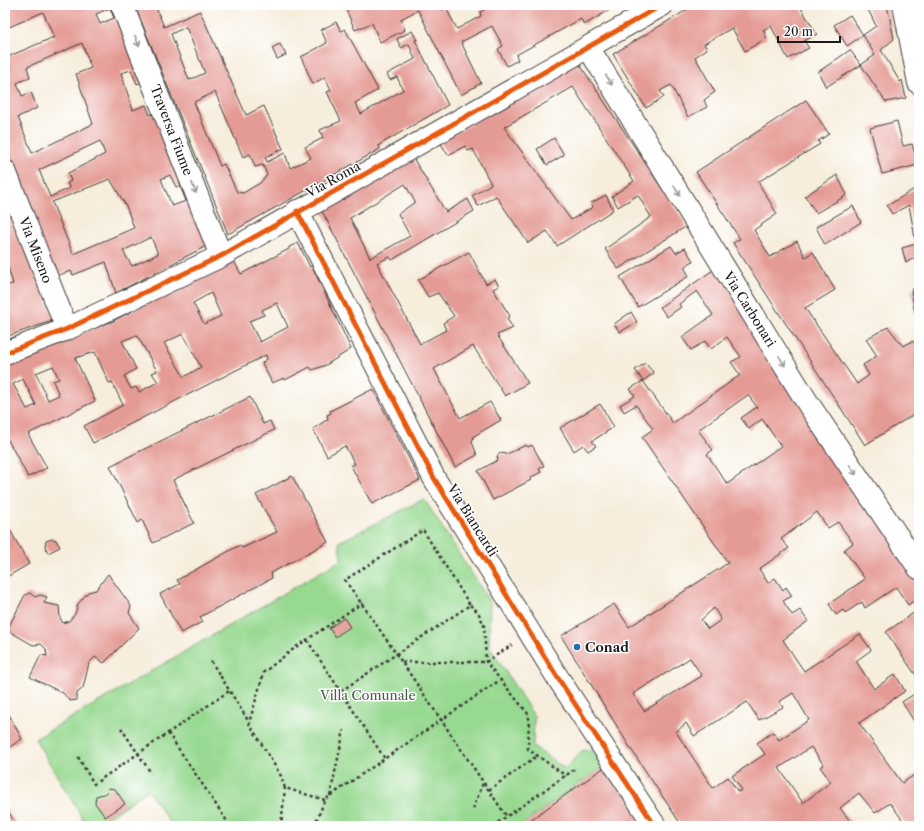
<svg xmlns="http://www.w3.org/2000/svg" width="924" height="831" font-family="'Libre Caslon Text',serif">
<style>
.green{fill:#97d991;stroke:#5a7a56}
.building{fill:#e59b95;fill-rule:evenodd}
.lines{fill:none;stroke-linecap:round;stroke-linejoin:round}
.minor-casing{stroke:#3d3b39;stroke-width:24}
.path{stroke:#3d3b39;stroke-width:2.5;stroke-dasharray:3 3;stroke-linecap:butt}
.minor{stroke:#fff;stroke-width:22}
.cycleway-casing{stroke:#fff;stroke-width:8}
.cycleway{stroke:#e8590c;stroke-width:5}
.oneway{stroke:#999}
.poi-dot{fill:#1f6fb2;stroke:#fff;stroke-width:1.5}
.labels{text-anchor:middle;stroke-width:3;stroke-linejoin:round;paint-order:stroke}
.street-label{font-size:13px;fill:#1c1c1c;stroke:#fff}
.poi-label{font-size:13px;font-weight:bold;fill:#1c1c1c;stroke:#fff;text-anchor:start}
.park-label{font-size:13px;fill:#475e45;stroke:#fff}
</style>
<rect width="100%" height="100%" fill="#fff"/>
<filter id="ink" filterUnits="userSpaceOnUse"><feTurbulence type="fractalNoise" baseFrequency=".025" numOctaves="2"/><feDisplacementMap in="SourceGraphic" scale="8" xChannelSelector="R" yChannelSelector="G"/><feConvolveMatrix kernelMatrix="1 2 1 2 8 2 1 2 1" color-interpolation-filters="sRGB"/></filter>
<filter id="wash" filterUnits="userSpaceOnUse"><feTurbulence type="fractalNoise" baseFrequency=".012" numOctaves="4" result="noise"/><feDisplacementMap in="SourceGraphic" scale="16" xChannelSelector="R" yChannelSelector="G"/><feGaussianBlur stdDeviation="0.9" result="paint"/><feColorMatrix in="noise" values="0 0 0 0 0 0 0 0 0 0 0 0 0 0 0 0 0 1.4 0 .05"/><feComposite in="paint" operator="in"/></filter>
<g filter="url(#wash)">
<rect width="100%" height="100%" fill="#f6eddb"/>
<!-- green -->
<path class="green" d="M 424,499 L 490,602 L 489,646 L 534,716 L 533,746 L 565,769 L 582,751 L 591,749 L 604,766 L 520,826 L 172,826 L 148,790 L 95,826 L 87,826 L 35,739 L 341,560 L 339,542 Z"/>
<g id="blocks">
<!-- building -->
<path class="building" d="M 13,5 L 115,5 L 146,80 L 137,84 L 131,70 L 121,73 L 133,110 L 146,105 L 150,115 L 159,112 L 210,244 L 116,293 L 106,262 L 73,275 L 71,271 L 53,277 L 5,153 L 5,58 L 54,37 L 43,12 L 5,29 L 5,8 ZM 110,8 L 114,18 L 100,24 L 96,14 ZM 82,43 L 91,68 L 76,74 L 93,124 L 32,153 L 18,117 L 37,108 L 31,92 L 22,96 L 17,83 L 30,77 L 27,67 ZM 100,141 L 105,154 L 68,173 L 71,181 L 67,183 L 70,188 L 50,197 L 39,170 ZM 170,175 L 176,187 L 180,186 L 186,201 L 172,206 L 161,179 ZM 110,179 L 126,206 L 134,228 L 73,254 L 52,202 ZM 151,237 L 158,254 L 132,266 L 123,251 Z
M 150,5 L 155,5 L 164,27 L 200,11 L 246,115 L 264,106 L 283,149 L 265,157 L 267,162 L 285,153 L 290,168 L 311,158 L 305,147 L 323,138 L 320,130 L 341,121 L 327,92 L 331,90 L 325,77 L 313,84 L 301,57 L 327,43 L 321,30 L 336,22 L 341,31 L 345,29 L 378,90 L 355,103 L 361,114 L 403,90 L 397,77 L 390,80 L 387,74 L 415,59 L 409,44 L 401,48 L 397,39 L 412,31 L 417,40 L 415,40 L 448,105 L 379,145 L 380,149 L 228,234 L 137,11 ZM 186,27 L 205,73 L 189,80 L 171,34 ZM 215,92 L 243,157 L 250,154 L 255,167 L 263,165 L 267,175 L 260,183 L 243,193 L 237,192 L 224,164 L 220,166 L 194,102 Z
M 344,5 L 440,5 L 442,10 L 446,8 L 457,29 L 481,16 L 480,12 L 484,10 L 482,5 L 526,5 L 527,7 L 531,5 L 618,5 L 584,25 L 581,19 L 516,55 L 518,60 L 507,66 L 498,49 L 503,46 L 492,26 L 461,42 L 481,83 L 461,95 L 418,10 L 401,19 L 405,30 L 380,42 L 372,23 L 355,30 Z
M 695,5 L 799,5 L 817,34 L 804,41 L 809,48 L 788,59 L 771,26 L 763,30 L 767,38 L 745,51 L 732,28 L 704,44 L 707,49 L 695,57 L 715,92 L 704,100 L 707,107 L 688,117 L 671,85 L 660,91 L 664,97 L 646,108 L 613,54 Z
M 866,5 L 887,5 L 894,39 L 881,50 L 900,82 L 902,80 L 906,98 L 886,102 L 861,65 L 875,55 L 863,35 L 876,26 Z
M 850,15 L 863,35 L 847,46 L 834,25 Z
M 280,44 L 286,55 L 277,59 L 272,48 Z
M 850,50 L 861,65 L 826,87 L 818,72 Z
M 578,62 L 687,226 L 618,269 L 605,249 L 651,217 L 638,195 L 618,207 L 612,196 L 634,181 L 573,87 L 504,127 L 571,220 L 593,207 L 591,203 L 606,195 L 613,210 L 557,246 L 547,231 L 528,243 L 496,196 L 478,206 L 472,196 L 491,184 L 473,149 L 468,151 L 465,146 L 448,155 L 440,142 Z
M 806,100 L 829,134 L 818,141 L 820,144 L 758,182 L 777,214 L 754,230 L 770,257 L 797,241 L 805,257 L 813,252 L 835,290 L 805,308 L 857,384 L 869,375 L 863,365 L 877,356 L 866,339 L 888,327 L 903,346 L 913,341 L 917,349 L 919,348 L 919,411 L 865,445 L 733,243 L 740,239 L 696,172 Z
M 897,121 L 903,146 L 912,144 L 918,165 L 882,174 L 870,128 Z
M 554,138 L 564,155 L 547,165 L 537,149 Z
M 413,158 L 446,212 L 468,199 L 474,211 L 392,260 L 390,257 L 377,263 L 420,344 L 446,330 L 443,323 L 454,316 L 438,293 L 428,297 L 418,280 L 469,252 L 486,284 L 495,279 L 499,286 L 493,289 L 510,316 L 507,319 L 513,328 L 497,335 L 528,383 L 505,396 L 473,346 L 434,369 L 460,418 L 490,402 L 501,420 L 474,436 L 472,442 L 477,455 L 455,467 L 322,211 ZM 405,184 L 415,202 L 398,214 L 410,236 L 370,258 L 350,218 Z
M 837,175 L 847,195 L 816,213 L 805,196 Z
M 919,186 L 919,255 L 906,263 L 902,248 L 916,244 L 909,205 L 892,214 L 887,206 Z
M 5,194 L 55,320 L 5,337 L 5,323 L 9,322 L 5,306 L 5,285 L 13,284 L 5,257 Z
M 853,206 L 861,222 L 825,245 L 816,227 Z
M 298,243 L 310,267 L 312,266 L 351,349 L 326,365 L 312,370 L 310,367 L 285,380 L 284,378 L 272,383 L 262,363 L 267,359 L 266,355 L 93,443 L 84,426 L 123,405 L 112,382 L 109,383 L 95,352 L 75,358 L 95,401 L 28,434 L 47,468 L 28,477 L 8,440 L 5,441 L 5,363 L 111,322 L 233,259 L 241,274 L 289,249 L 289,247 ZM 211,293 L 221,316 L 204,324 L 193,303 ZM 277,303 L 288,327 L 260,342 L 249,321 L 264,315 L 262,310 ZM 183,334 L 201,367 L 184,377 L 164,343 ZM 137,335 L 157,371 L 152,373 L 158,382 L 139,392 L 136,387 L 131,389 L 124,376 L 136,369 L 122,341 ZM 53,366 L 59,379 L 53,381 L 59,395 L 48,400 L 36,373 ZM 23,379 L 36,405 L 27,409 L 13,384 Z
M 671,246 L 676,253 L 685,248 L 693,261 L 684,267 L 689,276 L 638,307 L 620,277 Z
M 716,268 L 919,576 L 919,597 L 908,605 L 896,587 L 865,608 L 862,602 L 845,613 L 843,610 L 836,615 L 829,604 L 865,579 L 844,550 L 853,543 L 838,522 L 828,528 L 817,512 L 781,539 L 789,548 L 759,569 L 768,583 L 775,578 L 783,590 L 786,587 L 792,596 L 783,601 L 792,615 L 800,610 L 808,621 L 783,640 L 804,671 L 860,634 L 871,650 L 856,661 L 874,689 L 895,674 L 905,691 L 859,723 L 902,783 L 919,772 L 919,826 L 907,826 L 890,803 L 875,813 L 859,793 L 840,808 L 854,826 L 682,826 L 631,749 L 561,636 L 614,604 L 629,627 L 728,563 L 642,437 L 653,429 L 636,405 L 624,412 L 620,405 L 635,396 L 630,389 L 643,381 L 635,370 L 645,363 L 654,373 L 643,381 L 673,423 L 740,375 L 731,362 L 741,357 L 727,337 L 711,349 L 705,341 L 691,350 L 682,337 L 713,315 L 697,291 L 679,304 L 681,307 L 667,317 L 660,307 ZM 748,395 L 757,407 L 741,418 L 749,429 L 762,419 L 781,446 L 727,484 L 707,454 L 713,450 L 698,430 ZM 714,608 L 721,620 L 708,629 L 701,620 ZM 690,658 L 702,676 L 644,711 L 633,694 ZM 793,693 L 809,720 L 779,740 L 773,732 L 757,743 L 765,754 L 732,776 L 742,790 L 738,792 L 728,777 L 713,788 L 676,732 L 686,723 L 694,736 L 747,702 L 759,720 L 783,707 L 779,702 ZM 811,747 L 824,765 L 820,767 L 831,782 L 803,803 L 779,768 Z
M 919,285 L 919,329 L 918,329 L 911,290 Z
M 631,312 L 637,322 L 620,332 L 614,324 Z
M 373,389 L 420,480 L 372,504 L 351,466 L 355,464 L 345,446 L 327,456 L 313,429 L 328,419 L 327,415 L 331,413 L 330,411 Z
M 250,397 L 263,424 L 270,421 L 274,430 L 173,480 L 194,523 L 153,543 L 142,520 L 138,523 L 110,466 Z
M 600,404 L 614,427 L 592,441 L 596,446 L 588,451 L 583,445 L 574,451 L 560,428 Z
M 526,445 L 528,447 L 532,445 L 544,466 L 539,469 L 541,472 L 530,478 L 531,480 L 493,500 L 478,471 L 498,460 L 497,456 L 500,453 L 507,454 Z
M 292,476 L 328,542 L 271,573 L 272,578 L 200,617 L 202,622 L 181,633 L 160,594 L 180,584 L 177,580 L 240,545 L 242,548 L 277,532 L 256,495 Z
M 5,521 L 29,564 L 5,578 Z
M 52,539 L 56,540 L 60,547 L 48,553 L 45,546 L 46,541 Z
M 108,574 L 131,606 L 129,613 L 139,628 L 104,663 L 95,657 L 89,663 L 83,688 L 77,693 L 77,700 L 70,701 L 63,693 L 30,677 L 41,655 L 47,656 L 46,649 L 41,644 L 33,645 L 7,630 L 25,595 L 30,593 L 35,597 L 40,595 L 47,597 L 44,603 L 59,606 L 60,618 L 63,623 L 69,621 L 75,614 L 78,604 L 88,592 L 96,590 Z
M 919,609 L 919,676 L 917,677 L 886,632 Z
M 344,618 L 350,627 L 335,637 L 329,628 Z
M 919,691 L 919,720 L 915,723 L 902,702 Z
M 5,707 L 22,739 L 5,750 Z
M 606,766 L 647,826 L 522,826 Z
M 108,788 L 115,789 L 125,804 L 105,817 L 95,803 L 96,796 L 107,793 Z
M 5,806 L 17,826 L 5,826 Z"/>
</g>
</g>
<g filter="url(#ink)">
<use href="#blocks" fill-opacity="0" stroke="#3d3b39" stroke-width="1"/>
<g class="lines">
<!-- minor casing -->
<g class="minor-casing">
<path id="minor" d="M 122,5 L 221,256
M 904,5 L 919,83
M 588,47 L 809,405 L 919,568
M 5,171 L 67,329
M 297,211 L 434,478 L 556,675 L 655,826
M 5,353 L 67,329 L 221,256 L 662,5"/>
</g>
<!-- path -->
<path class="path" d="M 470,605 L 478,612 L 484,625 L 486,662 L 529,715 L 528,749 L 566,776
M 307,640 L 385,759
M 211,661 L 249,722
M 402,662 L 486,662 L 512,645
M 341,691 L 470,605 L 423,530 L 345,580 C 400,658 453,738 507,817
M 121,728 L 151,773
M 168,733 L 227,821
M 78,757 L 94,784 L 229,691
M 489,790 L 537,756
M 330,796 L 344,730
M 325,800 L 285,788 L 281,776 L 249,723 L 264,672 L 296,647 L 362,603
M 473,809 L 483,783
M 316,820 L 320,826
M 281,826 L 285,788
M 314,826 L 325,800 L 330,796 L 500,680
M 493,826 L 575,769"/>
<!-- minor -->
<use href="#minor" class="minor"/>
<!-- cycleway casing -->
<g class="cycleway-casing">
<path id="cycleway" d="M 297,211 L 434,478 L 556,675 L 655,826
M 5,353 L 67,329 L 221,256 L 662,5"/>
</g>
<!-- cycleway -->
<use href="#cycleway" class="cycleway"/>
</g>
<!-- one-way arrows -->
<defs><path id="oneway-shaft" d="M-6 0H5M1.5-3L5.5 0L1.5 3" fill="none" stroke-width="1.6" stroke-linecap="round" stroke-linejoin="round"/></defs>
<g class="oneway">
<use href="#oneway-shaft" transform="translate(137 41) rotate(69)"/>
<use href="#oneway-shaft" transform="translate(609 80) rotate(58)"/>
<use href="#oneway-shaft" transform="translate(194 188) rotate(69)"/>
<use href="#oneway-shaft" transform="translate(677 191) rotate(58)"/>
<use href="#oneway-shaft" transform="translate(782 361) rotate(58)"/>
<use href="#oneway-shaft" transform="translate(853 470) rotate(56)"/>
</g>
</g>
<!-- markers -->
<circle class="poi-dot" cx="577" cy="647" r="4"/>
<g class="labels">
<!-- street labels -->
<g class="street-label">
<text transform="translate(172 130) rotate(69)" y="5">Traversa Fiume</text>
<text transform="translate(333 179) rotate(-29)" y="5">Via Roma</text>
<text transform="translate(36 250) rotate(69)" y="5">Via Miseno</text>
<text transform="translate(750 309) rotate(58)" y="5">Via Carbonari</text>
<text transform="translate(473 520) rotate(58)" y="5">Via Biancardi</text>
</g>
<!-- poi labels -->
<g class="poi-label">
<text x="585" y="652">Conad</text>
</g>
<!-- park labels -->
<g class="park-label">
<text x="368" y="700">Villa Comunale</text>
</g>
</g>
<!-- margin -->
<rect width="924" height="831" fill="none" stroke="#fff" stroke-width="20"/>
<!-- scale -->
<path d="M778 36v6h62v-6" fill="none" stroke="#1c1c1c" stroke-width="2"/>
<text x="784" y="36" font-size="12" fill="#1c1c1c" stroke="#ffffff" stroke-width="3" paint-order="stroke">20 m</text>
</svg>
